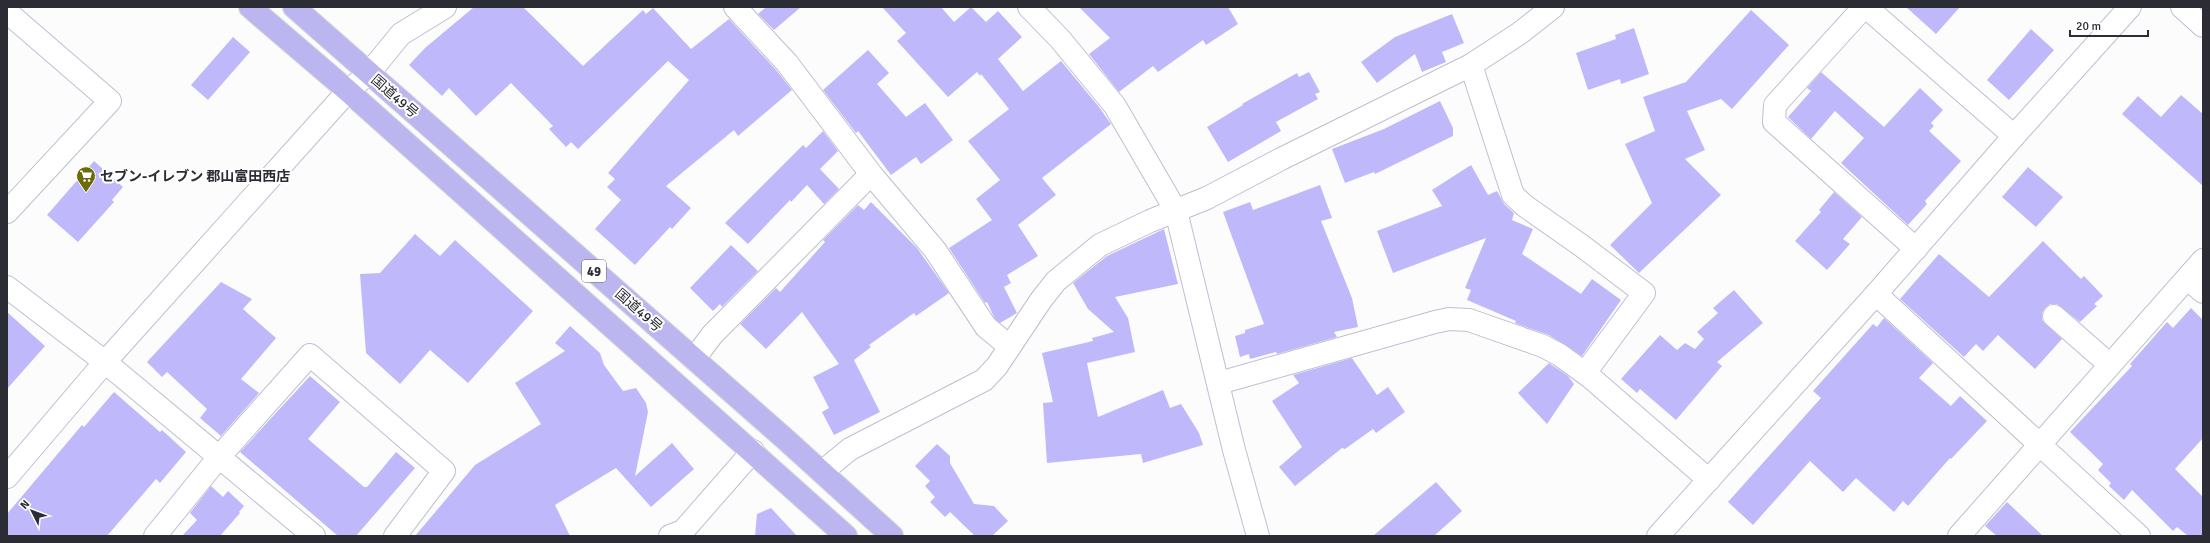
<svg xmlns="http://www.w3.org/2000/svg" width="2210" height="543" font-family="Signika,'Noto Sans JP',sans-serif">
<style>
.building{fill:#bfb9fc}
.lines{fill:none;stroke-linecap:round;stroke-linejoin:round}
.minor-casing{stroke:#bfbed3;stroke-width:24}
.tertiary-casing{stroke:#bfbed3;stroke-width:24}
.trunk-casing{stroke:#d9d9da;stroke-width:24}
.minor{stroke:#fff;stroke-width:22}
.tertiary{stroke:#fff;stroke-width:22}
.trunk{stroke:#bcb6f0;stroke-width:22}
.labels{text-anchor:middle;stroke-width:4;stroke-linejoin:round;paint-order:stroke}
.shield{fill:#fff;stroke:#6b6b71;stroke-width:1}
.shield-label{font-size:13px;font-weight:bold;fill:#2c2c34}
.street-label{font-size:14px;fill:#2c2c34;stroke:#fff}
.poi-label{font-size:14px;font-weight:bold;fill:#2c2c34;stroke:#fff;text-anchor:start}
</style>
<rect width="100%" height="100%" fill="#fcfcfc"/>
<!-- building -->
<path class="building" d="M 474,7 L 523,7 L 583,66 L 643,10 L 646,14 L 653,8 L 691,49 L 729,19 L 777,71 L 792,90 L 738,136 L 734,130 L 666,186 L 691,208 L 672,229 L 670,227 L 635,265 L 595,229 L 621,200 L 607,187 L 615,179 L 608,173 L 689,80 L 668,61 L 578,149 L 571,142 L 566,147 L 549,129 L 553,126 L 511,83 L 476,116 L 449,88 L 442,96 L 409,65 L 425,48 Z
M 766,7 L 801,7 L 774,30 L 758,14 Z
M 882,7 L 941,7 L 954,22 L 971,7 L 986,22 L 998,11 L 1022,37 L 998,59 L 1023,91 L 1061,61 L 1099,107 L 1111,124 L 1042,178 L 1056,195 L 1018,225 L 1038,256 L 1007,275 L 1011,283 L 1004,287 L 1017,313 L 1000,323 L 995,319 L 987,302 L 985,303 L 949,248 L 992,220 L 976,199 L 1000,180 L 968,141 L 1009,109 L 981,74 L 980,76 L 977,72 L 948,97 L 897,41 L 906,33 Z
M 1079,7 L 1228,7 L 1238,24 L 1206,45 L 1203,40 L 1158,72 L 1153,66 L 1119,92 L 1089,54 L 1110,38 Z
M 1906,7 L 1960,7 L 1936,34 Z
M 1751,10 L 1789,45 L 1732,109 L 1721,99 L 1687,111 L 1705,150 L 1685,159 L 1721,195 L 1639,273 L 1610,245 L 1652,203 L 1625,144 L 1655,131 L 1643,97 L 1686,82 Z
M 1452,14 L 1464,43 L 1442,52 L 1446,62 L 1422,72 L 1415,54 L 1377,83 L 1361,62 L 1395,37 Z
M 1634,28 L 1649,74 L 1621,84 L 1620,79 L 1588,90 L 1576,53 L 1616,39 L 1615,35 Z
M 2031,29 L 2054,50 L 2009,100 L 1987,80 Z
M 233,37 L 250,52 L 208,100 L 191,85 Z
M 868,50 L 889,73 L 877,84 L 906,117 L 925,103 L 953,140 L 921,164 L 916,157 L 891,175 L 858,131 L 856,133 L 823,90 Z
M 1309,72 L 1320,92 L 1315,94 L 1318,99 L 1276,122 L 1281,131 L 1228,162 L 1207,127 L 1243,105 L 1242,104 L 1297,73 L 1299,77 Z
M 1821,72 L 1884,127 L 1920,88 L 1943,110 L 1931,123 L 1934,126 L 1929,131 L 1961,161 L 1925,201 L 1927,204 L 1908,225 L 1841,163 L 1864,138 L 1835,111 L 1811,139 L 1788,117 L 1811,91 L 1807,88 Z
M 2181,95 L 2203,114 L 2203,186 L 2122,114 L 2138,96 L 2161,117 Z
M 1440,101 L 1453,128 L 1453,136 L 1375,174 L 1374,172 L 1345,183 L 1332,149 L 1384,129 Z
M 823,131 L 838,151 L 820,169 L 839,189 L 824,204 L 807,185 L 791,202 L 790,200 L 748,244 L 725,223 L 803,145 L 806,148 Z
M 94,161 L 123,187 L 112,200 L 114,202 L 78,242 L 47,215 Z
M 1471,165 L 1488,195 L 1497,191 L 1504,204 L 1514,213 L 1512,220 L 1533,229 L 1522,254 L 1581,294 L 1592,279 L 1621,300 L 1582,356 L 1549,335 L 1515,323 L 1516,321 L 1467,300 L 1471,290 L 1465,288 L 1486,238 L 1393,273 L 1377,231 L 1442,206 L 1432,190 Z
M 2028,167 L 2063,197 L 2036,227 L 2002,197 Z
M 1320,185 L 1332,218 L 1321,221 L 1352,298 L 1358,327 L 1334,332 L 1337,337 L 1277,354 L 1276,352 L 1250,359 L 1249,354 L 1240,357 L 1235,336 L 1245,333 L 1245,330 L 1264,324 L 1223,212 L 1250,202 L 1253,210 Z
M 1834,192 L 1862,217 L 1843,239 L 1850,244 L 1827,270 L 1795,241 L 1821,212 L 1819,210 Z
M 871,202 L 917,248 L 949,293 L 916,316 L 914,313 L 869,345 L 871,347 L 854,360 L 880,412 L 834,435 L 822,412 L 829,408 L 813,377 L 839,364 L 802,312 L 766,349 L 740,324 L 776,288 L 780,292 L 825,242 L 823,240 L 858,205 L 864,210 Z
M 1164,229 L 1178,284 L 1115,297 L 1128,318 L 1135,352 L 1087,363 L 1098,417 L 1163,390 L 1170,408 L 1181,404 L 1199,433 L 1203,445 L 1143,463 L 1141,454 L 1047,463 L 1043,403 L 1053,402 L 1042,353 L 1093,341 L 1092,338 L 1114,332 L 1088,309 L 1073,283 L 1107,256 Z
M 415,234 L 440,256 L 455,240 L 533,311 L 468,383 L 430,350 L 400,384 L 366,353 L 360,274 L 380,273 Z
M 2043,241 L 2081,279 L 2084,276 L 2103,296 L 2094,304 L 2097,306 L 2080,322 L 2057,304 L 2050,304 L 2045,308 L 2042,313 L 2042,320 L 2062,339 L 2035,369 L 1998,335 L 1983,351 L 1976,344 L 1964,357 L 1900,299 L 1939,254 L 1989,297 Z
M 731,245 L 758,271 L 722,307 L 720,304 L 713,311 L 690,288 Z
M 221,282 L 252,299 L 243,309 L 276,338 L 241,379 L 259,393 L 221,436 L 200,418 L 207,409 L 167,372 L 162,377 L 147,362 Z
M 1734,290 L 1763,323 L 1717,362 L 1722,366 L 1676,420 L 1640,389 L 1637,393 L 1621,379 L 1660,335 L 1677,350 L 1685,343 L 1695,349 L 1704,339 L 1697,332 L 1718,313 L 1713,308 Z
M 2191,308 L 2203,320 L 2203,438 L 2175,469 L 2203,497 L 2203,536 L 2188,536 L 2177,527 L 2173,531 L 2132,490 L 2124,500 L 2109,486 L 2111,483 L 2098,470 L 2103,464 L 2070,432 L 2132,366 L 2130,364 L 2167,322 L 2173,328 Z
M 7,312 L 45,346 L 7,389 Z
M 1884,318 L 1933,363 L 1919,378 L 1951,406 L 1960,396 L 1987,421 L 1951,459 L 1950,458 L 1908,506 L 1903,501 L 1894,512 L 1856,478 L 1843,492 L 1810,461 L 1753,525 L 1728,502 L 1821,398 L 1813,391 L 1873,324 L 1877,327 Z
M 570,326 L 600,353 L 604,365 L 623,391 L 636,388 L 646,403 L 648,412 L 635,476 L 672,443 L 694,469 L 651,507 L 616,468 L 555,505 L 570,536 L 415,536 L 475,465 L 541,424 L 515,383 L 565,351 L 555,343 Z
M 1352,358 L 1377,395 L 1388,387 L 1405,412 L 1376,433 L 1373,429 L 1345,449 L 1342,448 L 1295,486 L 1279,467 L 1302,447 L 1272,401 L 1299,383 L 1293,375 Z
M 1549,363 L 1568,376 L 1574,384 L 1547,424 L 1518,393 Z
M 310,376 L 340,402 L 308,439 L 364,487 L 367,487 L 396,452 L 415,468 L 356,536 L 338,536 L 240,452 Z
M 114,392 L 160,432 L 162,430 L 186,452 L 160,483 L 156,479 L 107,536 L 7,536 L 7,514 L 82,425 L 84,427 Z
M 937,444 L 950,456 L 950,463 L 974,504 L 994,506 L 1008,521 L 992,536 L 975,536 L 950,512 L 945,517 L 930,502 L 935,497 L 925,486 L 930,481 L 915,466 Z
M 1436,482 L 1462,511 L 1434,536 L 1373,536 Z
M 211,486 L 223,497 L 228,491 L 244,506 L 239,512 L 240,513 L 220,536 L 182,536 L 197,520 L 190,513 Z
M 2007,502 L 2043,536 L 1997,536 L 1985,526 Z
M 771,508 L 797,536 L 755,536 L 757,514 Z"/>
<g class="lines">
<!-- minor casing -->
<g class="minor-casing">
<path id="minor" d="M 735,7 L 787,63 L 871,174 L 935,250 L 986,327 L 1009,346
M 1029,7 L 1060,39 L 1115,106 L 1176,211 L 1234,450 L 1258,536
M 1864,7 L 1775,105 L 1774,122 L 1916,249
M 1866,7 L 2014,136
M 7,12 L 110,101 L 7,212
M 1471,65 L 1513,195 L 1525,206 L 1582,246 L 1644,293 L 1585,373
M 369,73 L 401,34 L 445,7
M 2187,278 L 2203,292
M 1876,294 L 2139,536
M 2054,316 L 2110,365
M 694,359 L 712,335 L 871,174
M 105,362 L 314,536
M 1219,383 L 1435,322 L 1449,319 L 1469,320 L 1543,346 L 1560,355 L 1590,377 L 1709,480
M 822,472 L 850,449 L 984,380 L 997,366 L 1041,300 L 1056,281 L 1100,245 L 1150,221 L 1207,198 L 1281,159 L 1471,65 L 1520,33 L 1553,7
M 155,536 L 219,457 L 310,355 L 444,471 L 395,536
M 670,536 L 683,531 L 753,451
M 1959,536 L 2203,260"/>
</g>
<!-- tertiary casing -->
<g class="tertiary-casing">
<path id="tertiary" d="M 2182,7 L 2203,26
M 7,287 L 105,362
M 7,477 L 105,362 L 348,91 L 369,73
M 1658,536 L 1876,294 L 2014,136 L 2130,7"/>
</g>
<!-- trunk casing -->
<g class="trunk-casing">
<path id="trunk" d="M 250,7 L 348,91 L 846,536
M 294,7 L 784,438 L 892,536"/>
</g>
<!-- minor -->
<use href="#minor" class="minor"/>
<!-- tertiary -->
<use href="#tertiary" class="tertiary"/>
<!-- trunk -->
<use href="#trunk" class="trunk"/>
</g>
<!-- icons -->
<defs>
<g id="supermarket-pin" transform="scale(1)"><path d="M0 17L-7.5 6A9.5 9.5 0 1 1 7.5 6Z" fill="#6d6b07" stroke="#fff"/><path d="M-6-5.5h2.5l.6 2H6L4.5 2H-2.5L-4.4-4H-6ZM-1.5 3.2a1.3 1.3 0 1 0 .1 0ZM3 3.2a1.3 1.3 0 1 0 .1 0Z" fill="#fff"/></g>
</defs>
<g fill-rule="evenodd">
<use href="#supermarket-pin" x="86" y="176"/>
</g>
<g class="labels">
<!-- shield labels -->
<rect class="shield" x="582" y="260" width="24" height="22" rx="3"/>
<g class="shield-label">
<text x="594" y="276">49</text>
</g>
<!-- street labels -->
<g class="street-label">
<text transform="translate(395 96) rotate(41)" y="5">国道49号</text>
<text transform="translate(639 310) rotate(41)" y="5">国道49号</text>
</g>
<!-- poi labels -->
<g class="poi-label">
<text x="100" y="181">セブン-イレブン 郡山富田西店</text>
</g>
</g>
<!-- border -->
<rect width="2210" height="543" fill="none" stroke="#2c2c34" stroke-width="16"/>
<!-- north arrow -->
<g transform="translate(32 511) rotate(312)" stroke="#ffffff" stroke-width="3" paint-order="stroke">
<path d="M0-3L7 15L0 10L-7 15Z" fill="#2c2c34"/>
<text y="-6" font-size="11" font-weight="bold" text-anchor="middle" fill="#2c2c34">N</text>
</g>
<!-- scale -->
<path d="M2070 30v6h78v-6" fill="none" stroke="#2c2c34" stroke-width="2"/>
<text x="2076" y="30" font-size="12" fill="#2c2c34" stroke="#ffffff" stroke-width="3" paint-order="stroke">20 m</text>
</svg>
